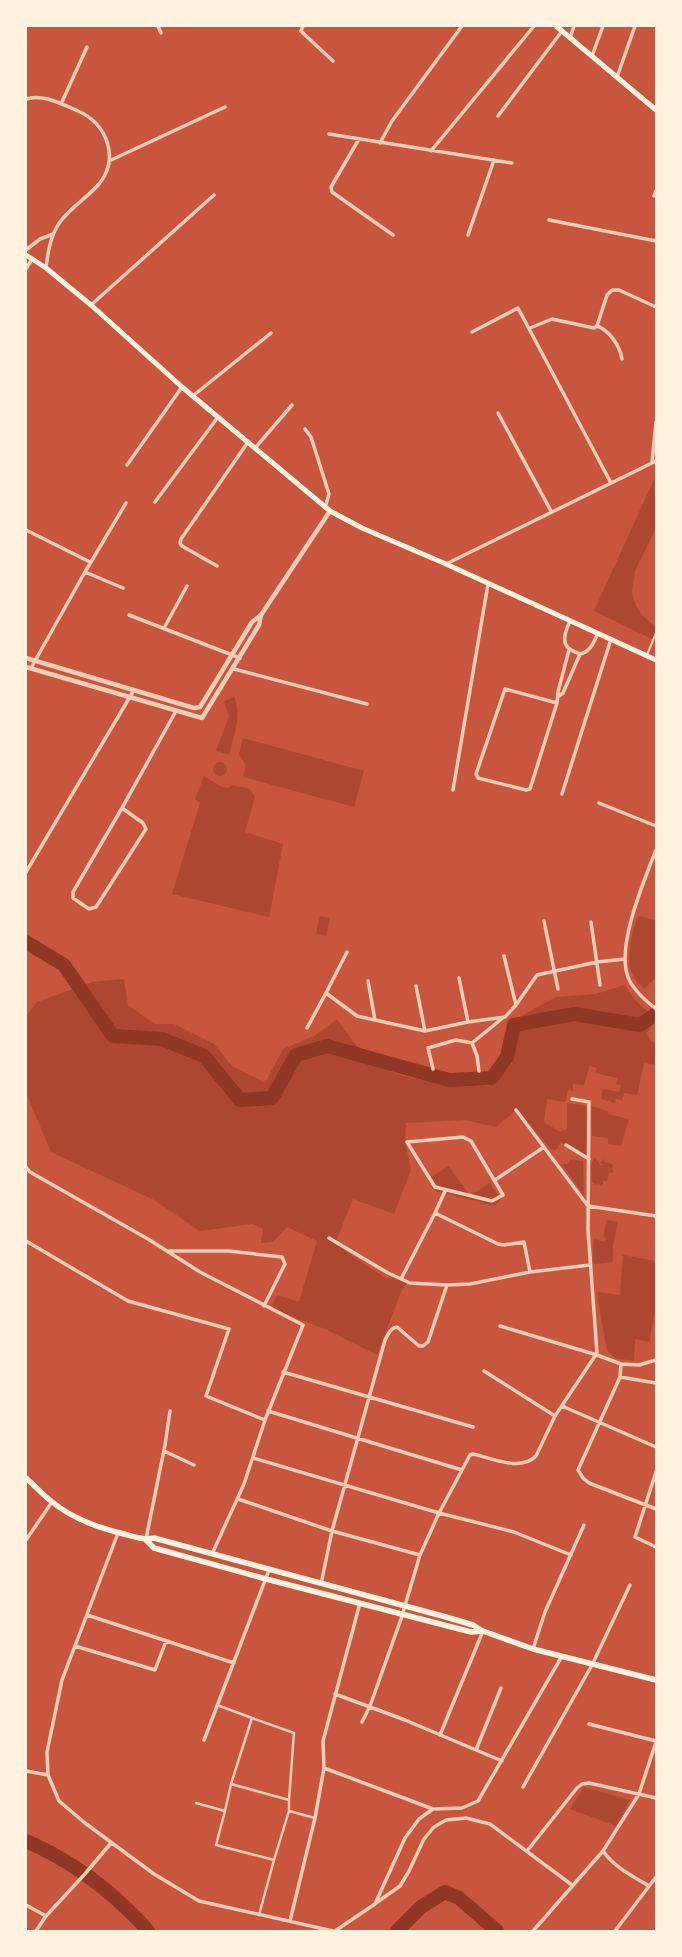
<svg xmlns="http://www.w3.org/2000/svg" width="682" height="1957" font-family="'Noto Sans',sans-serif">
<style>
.green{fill:#ae4732}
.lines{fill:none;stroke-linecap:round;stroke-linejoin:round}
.river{stroke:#8f3625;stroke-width:14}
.service{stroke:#f1ccb7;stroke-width:2}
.pedestrian{stroke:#f1ccb7;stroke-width:2.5}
.minor{stroke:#f1ccb7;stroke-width:3.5}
.tertiary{stroke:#f1ccb7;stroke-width:4.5}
.secondary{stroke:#fff3e0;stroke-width:5}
.primary{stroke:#fff3e0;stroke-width:5.5}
</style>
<rect width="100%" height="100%" fill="#c8553d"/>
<!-- green -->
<path class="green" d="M 656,475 L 656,528 L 635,571 L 632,593 L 636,606 L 644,617 L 656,627 L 656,641 L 594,611 Z
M 234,696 C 242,715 234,735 229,755 L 216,751 L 229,716 L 224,702 Z
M 243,738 L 364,771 L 354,807 L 243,777 L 246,765 L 239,754 Z
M213 769a7 7 0 1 1 14 0a7 7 0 1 1-14 0Z
M 204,776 L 222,787 L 228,788 L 232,785 L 250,789 L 255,797 L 245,832 L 283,844 L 269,917 L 172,894 L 200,803 L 195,799 Z
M 320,916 L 330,918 L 326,936 L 316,933 Z
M 638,916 L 656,920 L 656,977 L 644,989 C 640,984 634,979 632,973 C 626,958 632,931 638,916 Z
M 124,979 L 128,1005 L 154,1024 L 174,1024 L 214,1044 L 232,1066 L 265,1083 L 283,1049 L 314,1036 L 337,1019 C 348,1035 365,1060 383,1068 C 413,1083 455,1084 489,1086 L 512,1064 L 506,1034 L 517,1018 L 556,997 L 596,994 L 624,985 L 638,1003 L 656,1018 L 647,1033 L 651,1041 L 656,1044 L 656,1065 L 644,1063 L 637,1095 L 624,1093 L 622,1102 L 621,1100 L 616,1099 L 615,1103 L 601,1099 L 603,1089 L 619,1092 L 621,1085 L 616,1084 L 617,1078 L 595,1073 L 597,1068 L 590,1066 L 590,1064 L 584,1085 L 573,1084 L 573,1091 L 568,1090 L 565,1102 L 547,1099 L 544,1122 L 560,1132 L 567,1129 L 567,1103 L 586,1106 L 586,1155 L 561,1142 L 556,1150 L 550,1149 L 517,1109 L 496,1127 L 464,1120 L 406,1123 L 405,1141 L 411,1170 L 394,1214 L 353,1199 L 335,1244 L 387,1279 L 398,1276 L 407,1283 L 401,1292 L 377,1355 L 327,1330 L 271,1308 L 277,1295 L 299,1302 L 317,1241 L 287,1227 L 273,1242 L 261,1243 L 263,1229 L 253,1224 L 200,1231 L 154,1200 L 51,1152 L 26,1093 L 26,1016 L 37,1002 L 92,982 Z
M 591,1106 L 608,1111 L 608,1114 L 629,1119 L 621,1146 L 608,1144 L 608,1138 L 592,1136 Z
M 595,1157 L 601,1166 L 604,1165 L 601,1163 L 603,1159 L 606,1162 L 613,1165 L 612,1169 L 614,1172 L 609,1173 L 607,1181 L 603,1181 L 603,1185 L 601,1186 L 598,1183 L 596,1185 L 592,1182 L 591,1165 Z
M 570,1159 L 583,1161 L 584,1196 L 561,1164 L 567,1164 Z
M 448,1166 L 470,1195 L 490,1183 L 501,1200 L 495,1206 L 436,1191 L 429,1179 Z
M 607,1220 L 618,1222 L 613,1245 L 613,1262 L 594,1264 L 593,1254 L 594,1239 L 605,1242 L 606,1238 L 603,1237 Z
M 623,1255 L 656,1261 L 656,1307 L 649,1342 L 635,1339 L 634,1361 L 615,1358 L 607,1350 L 598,1300 L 598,1292 L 620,1295 Z
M 584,1787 L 630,1800 L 616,1826 L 570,1809 Z"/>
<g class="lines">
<!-- river -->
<path class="river" d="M 26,942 L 64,965 L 113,1036 L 162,1039 L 204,1056 L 240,1100 L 272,1098 L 296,1055 L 327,1046 L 449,1080 L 492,1078 L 507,1057 L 514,1025 L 574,1014 L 640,1025 L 656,1014
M 26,1841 C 65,1858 96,1879 127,1909 C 134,1916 142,1923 148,1931
M 397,1931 L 421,1907 L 445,1892 L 459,1898 L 497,1931"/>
<!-- service -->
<path class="service" d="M 647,655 L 656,633"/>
<!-- pedestrian -->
<path class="pedestrian" d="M 217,1705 L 252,1718 L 231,1784
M 252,1718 L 294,1733 L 289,1800
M 196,1803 L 225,1811 L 231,1784 L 289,1800 L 289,1811 L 315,1818
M 225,1811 L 216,1845 L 274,1860 L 289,1811
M 259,1915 L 274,1860"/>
<!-- minor -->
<path class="minor" d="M 158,26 L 161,33
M 303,26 L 301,31 L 305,35 L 333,61
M 570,38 L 574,26
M 592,56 L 603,26
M 617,77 L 635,26
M 26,99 C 43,93 63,105 78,111 C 107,124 120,158 99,184 C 87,198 71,207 60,222 C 50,236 48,252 46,268
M 61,104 L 87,47
M 498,116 L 562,31
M 329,134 L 512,163
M 359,139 L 331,187 L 332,192 L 393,235
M 380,143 L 392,121 L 462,26
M 431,151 L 534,26
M 109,161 L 225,107
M 654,196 L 656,191
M 549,220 L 656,241
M 468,235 L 494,160
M 26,250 L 40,239 L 53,234
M 26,269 L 32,259
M 91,305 L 214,195
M 597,326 C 609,330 620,346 622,359
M 530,328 L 552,319 L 594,328 L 597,326 L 607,295 L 612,290 L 619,290 L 656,307
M 472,332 L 518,308 L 611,483
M 194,395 L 271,333
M 498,413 L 551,511
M 305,429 L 311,437 L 329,494 L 325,508
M 255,448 L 292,405
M 652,463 L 656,422
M 127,465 L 182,387
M 155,502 L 218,417
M 26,530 L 90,562
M 446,564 L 656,461
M 217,566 L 182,546 L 180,543 L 181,539 L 248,442
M 85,572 L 123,588
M 129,615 L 240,658
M 570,621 C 565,632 559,646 575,652 C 578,653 580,655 583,653 C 591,650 595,640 598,633
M 164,628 L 187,586
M 31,668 L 85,572 L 126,503
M 234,669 L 367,704
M 559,696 L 563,693 L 580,654
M 557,703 L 505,689 L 476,774 L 478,778 L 526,790 L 530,789 L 557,703 L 558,692 L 569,650
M 453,790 L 488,584
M 562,794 L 611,639
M 599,803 L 656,826
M 122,808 L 143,823 L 146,829 L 96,907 L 89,909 L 73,898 L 73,892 L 122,808 L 176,711
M 656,850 C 644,881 616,946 628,977 C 632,989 646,1001 656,1009
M 26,872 L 134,690
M 544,921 L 558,989
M 591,922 L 600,985
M 347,952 L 326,993 L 357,1016 L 425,1031 L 468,1022 L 505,1017 L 516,1005 L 537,975 L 597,962 L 625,959
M 504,956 L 516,1005
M 459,978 L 468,1022
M 368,981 L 375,1020
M 416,986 L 425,1031
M 307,1028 L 326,993
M 472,1043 L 477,1056 L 479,1071
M 433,1069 L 428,1048 L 456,1040 L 472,1043 L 504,1017
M 516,1110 L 588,1206 L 656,1216
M 463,1137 L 471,1141 L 503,1195 L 492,1201 L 435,1187 L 407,1142 Z
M 566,1145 L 589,1159
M 26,1167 L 30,1172 L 148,1239 L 200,1272 L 303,1325 L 265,1420 L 244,1484 L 212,1554
M 495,1180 L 544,1147
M 435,1213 L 498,1244 L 504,1245 L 524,1242 L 530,1272
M 329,1238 L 388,1273 L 410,1283 L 447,1285 L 470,1284 L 530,1272 L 590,1265
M 26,1241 L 128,1301 L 229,1329 L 206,1396 L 265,1420
M 168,1251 L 228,1251 L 282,1257 L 285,1264 L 264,1306
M 401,1279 L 435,1213 L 445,1191
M 500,1326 L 597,1355 L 621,1364 L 639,1365 L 656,1360
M 621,1364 L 620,1377 L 578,1470 L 583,1478 L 589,1483 L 656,1509
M 484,1371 L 555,1416
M 283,1372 L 473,1427
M 620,1377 L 656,1383
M 562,1406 L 656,1447
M 268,1411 L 462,1470
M 164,1451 L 194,1465
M 253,1458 L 439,1513 L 514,1532 L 571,1555
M 656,1472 L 635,1537 L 656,1547
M 238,1499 L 332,1531 L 420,1555
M 118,1533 L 62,1680 L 47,1752 L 48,1775 L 59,1801 L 85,1823 L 154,1874 L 199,1901 L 333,1931
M 146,1539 L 165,1445 L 170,1411
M 26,1540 L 52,1502
M 321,1584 L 332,1531 L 385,1340 C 388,1335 390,1328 397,1327 L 419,1346 L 423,1346 L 428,1342 L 447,1285
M 87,1615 L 234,1663
M 75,1646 L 155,1670 L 166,1641
M 533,1649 L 545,1612 L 584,1525
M 335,1694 L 405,1720 L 502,1761
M 362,1722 L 370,1706 L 401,1619 L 420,1555 L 439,1513 L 470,1455 L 473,1454 C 492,1458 520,1472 536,1456 L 555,1416 L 597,1353 L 588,1230 L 589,1102 L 572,1099
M 589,1724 L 656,1741
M 440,1735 L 483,1631
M 204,1740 L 269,1570
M 476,1750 L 501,1688
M 324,1768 L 433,1809
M 26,1771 L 48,1775
M 523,1787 L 592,1665 L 630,1585
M 527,1851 L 577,1788 L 582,1784 L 589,1783 L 656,1798
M 603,1851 C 615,1868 631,1875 649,1886
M 376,1903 L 400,1886 L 409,1871 L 424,1839 L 434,1827 L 446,1820 L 466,1818 L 490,1824 L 572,1885
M 26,1905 L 46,1916
M 290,1921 L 315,1818 L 324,1768 L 323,1741 L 360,1603
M 36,1931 L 46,1916 L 84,1875 L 111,1843
M 335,1931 L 375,1904 L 405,1838 L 419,1819 L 433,1809 L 462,1808 L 478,1801 L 562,1656
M 533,1931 L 603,1851 L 639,1794 L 656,1742
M 615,1931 L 656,1877"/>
<!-- tertiary -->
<path class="tertiary" d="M 26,658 L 194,708 L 200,707 L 252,622 L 261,615 L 330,511
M 26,667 L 202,718 L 259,625 L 261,615"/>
<!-- secondary -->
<path class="secondary" d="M 556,26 L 656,110
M 26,255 L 46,268 L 91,305 L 182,387 L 330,511 L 362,528 L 446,564 L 656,660"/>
<!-- primary -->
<path class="primary" d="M 26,1478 C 34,1485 42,1494 51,1501 C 71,1518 99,1528 124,1534 C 134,1537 143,1540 154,1538 L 446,1617 L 473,1625 L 483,1631 L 533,1649 L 656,1680
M 146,1540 L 154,1548 L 266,1579 L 471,1632 L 483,1631"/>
</g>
<!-- border -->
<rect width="682" height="1957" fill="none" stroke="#fff3e0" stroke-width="54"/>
</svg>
